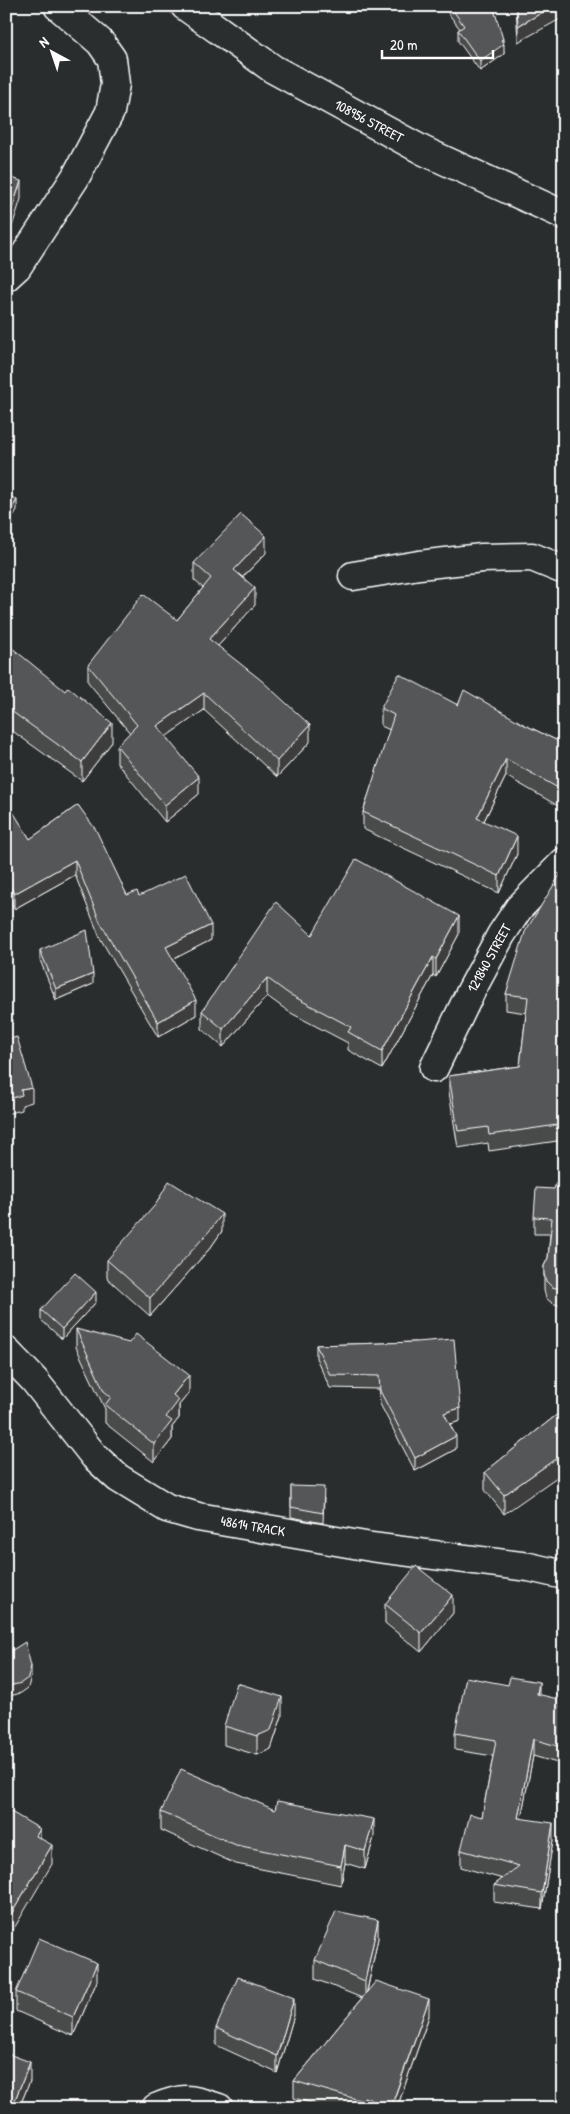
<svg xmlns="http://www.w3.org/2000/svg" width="570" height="2114" font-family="'Patrick Hand',sans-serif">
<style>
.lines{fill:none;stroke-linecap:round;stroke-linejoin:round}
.minor-casing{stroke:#fff;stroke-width:31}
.minor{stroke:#2a2d2e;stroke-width:28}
.wall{fill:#494b4c;stroke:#fff}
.shaded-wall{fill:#3c3d3e;stroke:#fff}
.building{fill:#555758;stroke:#fff}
.labels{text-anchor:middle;stroke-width:4;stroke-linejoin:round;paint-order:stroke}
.street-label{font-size:14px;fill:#fff;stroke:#2a2d2e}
</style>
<rect width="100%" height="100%" fill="#2a2d2e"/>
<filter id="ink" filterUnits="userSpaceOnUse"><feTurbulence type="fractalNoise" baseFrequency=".02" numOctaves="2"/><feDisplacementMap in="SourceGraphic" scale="10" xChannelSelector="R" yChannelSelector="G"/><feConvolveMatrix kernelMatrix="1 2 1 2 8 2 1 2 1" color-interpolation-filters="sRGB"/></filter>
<g filter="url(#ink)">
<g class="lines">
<!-- minor casing -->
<g class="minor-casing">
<path id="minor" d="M 185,6 L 273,69 L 424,151 L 564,215
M 6,277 L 17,267 L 75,178 L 110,112 L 115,84 L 112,59 L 100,42 L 58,6
M 353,576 L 419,565 L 482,558 L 532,557 L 564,570
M 434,1068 L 471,991 L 501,935 L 519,908 L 564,862
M 6,1351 L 34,1380 L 94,1456 L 118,1478 L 167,1508 L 198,1517 L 371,1547 L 529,1567 L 564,1575
M 156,2108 C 185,2096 190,2099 219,2108"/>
</g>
<!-- minor -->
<use href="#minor" class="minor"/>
</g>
<!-- wall -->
<path class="wall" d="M 448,6 L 493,6 L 503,42 L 504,54 L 480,71 L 458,41 L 458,30 L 460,29 L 448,13 Z
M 516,6 L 564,6 L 518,42 Z
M 266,553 L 243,577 L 255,605 L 218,646 L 310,742 L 277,777 L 204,710 L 166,736 L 199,794 L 165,822 L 117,763 L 117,746 L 130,733 L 88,682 L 88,665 L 177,620 L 203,588 L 194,580 L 194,563 Z
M 6,643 L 112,742 L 82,781 L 18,735 L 6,726 Z
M 458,705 L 525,725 L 564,744 L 564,799 L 560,807 L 506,776 L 484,821 L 517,854 L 499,893 L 363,829 L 363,812 L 390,730 L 381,726 L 381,708 Z
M 6,802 L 30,839 L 78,805 L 127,895 L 139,896 L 211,940 L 173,959 L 196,1015 L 158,1037 L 100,938 L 75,875 L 14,909 L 9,897 Z
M 564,875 L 564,1140 L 489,1151 L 488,1143 L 458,1148 L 449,1092 L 449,1076 L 520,1066 L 526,1013 L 506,1010 L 506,994 Z
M 459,934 L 436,977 L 433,975 L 382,1069 L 348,1050 L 348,1043 L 289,1012 L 267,996 L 223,1047 L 202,1029 L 202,1011 L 312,935 Z
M 40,950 L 93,984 L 56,1000 L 40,960 Z
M 558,1189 L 564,1190 L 564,1307 L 552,1303 L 546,1298 L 544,1290 L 544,1266 L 548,1258 L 550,1234 L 534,1234 L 534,1217 Z
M 222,1231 L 211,1247 L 150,1316 L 107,1278 L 107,1260 Z
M 96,1302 L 62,1339 L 41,1320 L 41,1310 Z
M 76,1329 L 189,1393 L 179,1405 L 179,1418 L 172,1427 L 172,1439 L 154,1462 L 105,1423 L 105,1409 L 76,1347 Z
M 416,1342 L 460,1421 L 450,1424 L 456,1449 L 415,1471 L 380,1404 L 379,1389 L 330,1388 L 316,1358 L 316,1345 Z
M 564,1409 L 504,1514 L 485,1490 L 485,1472 Z
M 291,1486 L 324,1498 L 323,1523 L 291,1517 Z
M 385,1604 L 453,1613 L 421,1652 L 385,1623 Z
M 508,1685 L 539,1695 L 564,1708 L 564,1765 L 533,1756 L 521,1818 L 553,1840 L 542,1909 L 494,1902 L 494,1885 L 503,1879 L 461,1867 L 461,1850 L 482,1817 L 493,1756 L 455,1750 L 455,1733 Z
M 282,1716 L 271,1749 L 257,1755 L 224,1745 L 224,1726 Z
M 275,1810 L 374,1837 L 365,1869 L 345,1863 L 341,1885 L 236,1864 L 161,1830 L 161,1812 Z
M 378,1938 L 367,1992 L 429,2016 L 397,2108 L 328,2108 L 294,2098 L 294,2081 L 362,1998 L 315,1979 L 315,1960 Z
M 97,1981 L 73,2036 L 16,2011 L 16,1992 Z
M 294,2015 L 277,2073 L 216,2045 L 216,2028 Z
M 6,2053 L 30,2081 L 19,2108 L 6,2108 Z"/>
<!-- shaded-wall -->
<path class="shaded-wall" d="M 554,6 L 564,6 L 564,17 L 518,42 L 518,26 Z
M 503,39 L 503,45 L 504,44 L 504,54 L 480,71 L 480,61 Z
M 21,181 L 21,199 L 6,245 L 6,227 Z
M 17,500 L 17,510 L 6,528 L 6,518 Z
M 266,536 L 266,553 L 234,586 L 234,570 Z
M 255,588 L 255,605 L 209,656 L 209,639 Z
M 204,693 L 204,710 L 157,743 L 157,726 Z
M 112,723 L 112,742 L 82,781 L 82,762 Z
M 310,725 L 310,742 L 277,777 L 277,761 Z
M 506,759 L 506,776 L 477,835 L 477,818 Z
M 199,777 L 199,794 L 165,822 L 165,805 Z
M 564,782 L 564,799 L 560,807 L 560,789 Z
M 517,836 L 517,854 L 499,893 L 499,876 Z
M 75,860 L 75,875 L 14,909 L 14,894 Z
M 9,882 L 9,897 L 6,898 L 6,883 Z
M 459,916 L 459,934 L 436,977 L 436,959 Z
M 211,925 L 211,940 L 166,963 L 166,947 Z
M 433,957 L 433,975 L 382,1069 L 382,1051 Z
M 93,974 L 93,984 L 56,1000 L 56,989 Z
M 8,977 L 8,994 L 6,995 L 6,978 Z
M 267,978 L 267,996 L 223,1047 L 223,1029 Z
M 196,1000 L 196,1015 L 158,1037 L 158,1022 Z
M 32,1088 L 32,1102 L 22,1105 L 22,1110 L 6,1114 L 6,1100 L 21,1090 Z
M 222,1214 L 222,1231 L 211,1247 L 150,1316 L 150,1298 Z
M 96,1292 L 96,1302 L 62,1339 L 62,1329 Z
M 189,1375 L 189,1393 L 179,1405 L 179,1418 L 172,1427 L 172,1439 L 154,1462 L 154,1444 L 173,1395 Z
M 460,1408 L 460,1421 L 444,1426 L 444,1413 Z
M 456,1436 L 456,1449 L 415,1471 L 415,1458 Z
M 564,1453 L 564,1472 L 504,1514 L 504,1495 Z
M 453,1595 L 453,1613 L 421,1652 L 421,1633 Z
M 31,1666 L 31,1676 L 28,1688 L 21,1693 L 6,1697 L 6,1687 Z
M 539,1682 L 539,1699 L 537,1694 Z
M 282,1697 L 282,1716 L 271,1749 L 257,1755 L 257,1736 Z
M 533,1739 L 533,1756 L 518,1834 L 518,1818 Z
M 374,1819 L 374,1837 L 365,1869 L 365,1851 Z
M 553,1823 L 553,1840 L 542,1909 L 542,1893 Z
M 40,1829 L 40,1848 L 36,1836 Z
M 52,1845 L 52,1864 L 6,1942 L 6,1923 Z
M 345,1845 L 345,1863 L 341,1885 L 341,1866 Z
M 378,1920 L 378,1938 L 365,2000 L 365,1981 Z
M 97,1963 L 97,1981 L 73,2036 L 73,2017 Z
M 294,1998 L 294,2015 L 277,2073 L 277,2056 Z
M 429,1999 L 429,2016 L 397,2108 L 391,2108 Z
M 30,2062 L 30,2081 L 19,2108 L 13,2108 L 13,2105 Z"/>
<!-- building -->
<path class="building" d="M 450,6 L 493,6 L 503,39 L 501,40 L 504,44 L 480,61 L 458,30 L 464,26 Z
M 517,6 L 554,6 L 518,26 Z
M 6,176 L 21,181 L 6,227 Z
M 6,494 L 17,500 L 6,518 Z
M 241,514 L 266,536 L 234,570 L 255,588 L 209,639 L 261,680 L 310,725 L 277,761 L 204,693 L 157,726 L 199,777 L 165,805 L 117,746 L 137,725 L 88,665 L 143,594 L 177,620 L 211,578 L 194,563 Z
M 6,643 L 65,691 L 68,687 L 112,723 L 82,762 L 18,716 L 6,707 Z
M 399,674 L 458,705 L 464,690 L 525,725 L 564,744 L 564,782 L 560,789 L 506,759 L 477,818 L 517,836 L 499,876 L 363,812 L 394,715 L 381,708 Z
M 6,802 L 7,802 L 30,839 L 78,805 L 96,830 L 127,895 L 137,891 L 139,896 L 186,874 L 211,925 L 166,947 L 196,1000 L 158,1022 L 100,922 L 75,860 L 14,894 L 9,882 L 6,883 Z
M 356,859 L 459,916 L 436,959 L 433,957 L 382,1051 L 348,1032 L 351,1027 L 289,994 L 267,978 L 223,1029 L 202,1011 L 276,902 L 312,935 Z
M 561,873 L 564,875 L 564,1124 L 489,1135 L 488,1127 L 458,1131 L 449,1076 L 520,1066 L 528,997 L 506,994 L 525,932 Z
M 87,930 L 93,974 L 56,989 L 40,950 Z
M 17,1037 L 32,1088 L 21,1090 L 22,1095 L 6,1100 L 6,1040 Z
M 169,1181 L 222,1214 L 211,1229 L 150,1298 L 107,1260 L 156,1204 Z
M 556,1183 L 558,1189 L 564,1190 L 564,1290 L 552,1287 L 546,1281 L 544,1274 L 544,1266 L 548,1258 L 552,1218 L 534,1217 L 536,1188 L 554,1189 Z
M 75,1273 L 96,1292 L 62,1329 L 41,1310 Z
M 76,1329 L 129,1343 L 136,1334 L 189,1375 L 173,1395 L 179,1400 L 166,1417 L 172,1421 L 154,1444 L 105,1405 L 111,1397 L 104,1391 Z
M 454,1339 L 460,1408 L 444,1413 L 456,1436 L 415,1458 L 380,1391 L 379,1376 L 330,1375 L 316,1345 L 416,1342 Z
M 564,1409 L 564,1453 L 504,1495 L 485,1472 Z
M 291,1486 L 324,1487 L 323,1513 L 291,1507 Z
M 416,1566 L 453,1595 L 421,1633 L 385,1604 Z
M 25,1642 L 31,1666 L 28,1678 L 21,1683 L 6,1687 L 6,1654 Z
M 466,1677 L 508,1685 L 510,1677 L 539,1682 L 537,1694 L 562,1700 L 560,1707 L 564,1708 L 564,1748 L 533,1739 L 518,1818 L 553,1823 L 542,1893 L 494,1885 L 519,1866 L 461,1850 L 470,1814 L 482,1817 L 496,1740 L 455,1733 Z
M 237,1683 L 282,1697 L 271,1730 L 257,1736 L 224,1726 Z
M 181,1769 L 275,1810 L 277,1801 L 374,1819 L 365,1851 L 345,1845 L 341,1866 L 236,1845 L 161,1812 Z
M 6,1809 L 40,1829 L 36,1836 L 52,1845 L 6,1923 Z
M 336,1911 L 378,1920 L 365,1981 L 315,1960 Z
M 39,1938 L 97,1963 L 73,2017 L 16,1992 Z
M 238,1977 L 294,1998 L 277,2056 L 216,2028 Z
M 376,1981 L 429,1999 L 391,2107 L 364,2097 L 363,2101 L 294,2081 Z
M 6,2053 L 30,2062 L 13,2105 L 6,2103 Z"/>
</g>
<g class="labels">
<!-- street labels -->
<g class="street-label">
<text transform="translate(369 121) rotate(28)" y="5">108956 STREET</text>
<text transform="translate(489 958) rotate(-61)" y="5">121840 STREET</text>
<text transform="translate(253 1526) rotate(10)" y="5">48614 TRACK</text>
</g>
</g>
<!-- margin -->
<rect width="570" height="2114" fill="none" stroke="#2a2d2e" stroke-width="25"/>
<rect x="12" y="12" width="545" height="2089" fill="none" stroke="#fff" stroke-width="2" filter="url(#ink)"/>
<!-- north arrow -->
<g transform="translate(52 52) rotate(320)" stroke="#2a2d2e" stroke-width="4" paint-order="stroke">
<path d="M0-4L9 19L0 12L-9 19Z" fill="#ffffff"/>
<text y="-8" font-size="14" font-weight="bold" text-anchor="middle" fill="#ffffff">N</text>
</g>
<!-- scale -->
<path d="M382 50v8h111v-8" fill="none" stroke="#ffffff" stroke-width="2.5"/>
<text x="390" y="50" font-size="15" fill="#ffffff" stroke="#2a2d2e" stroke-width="4" paint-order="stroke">20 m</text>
</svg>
